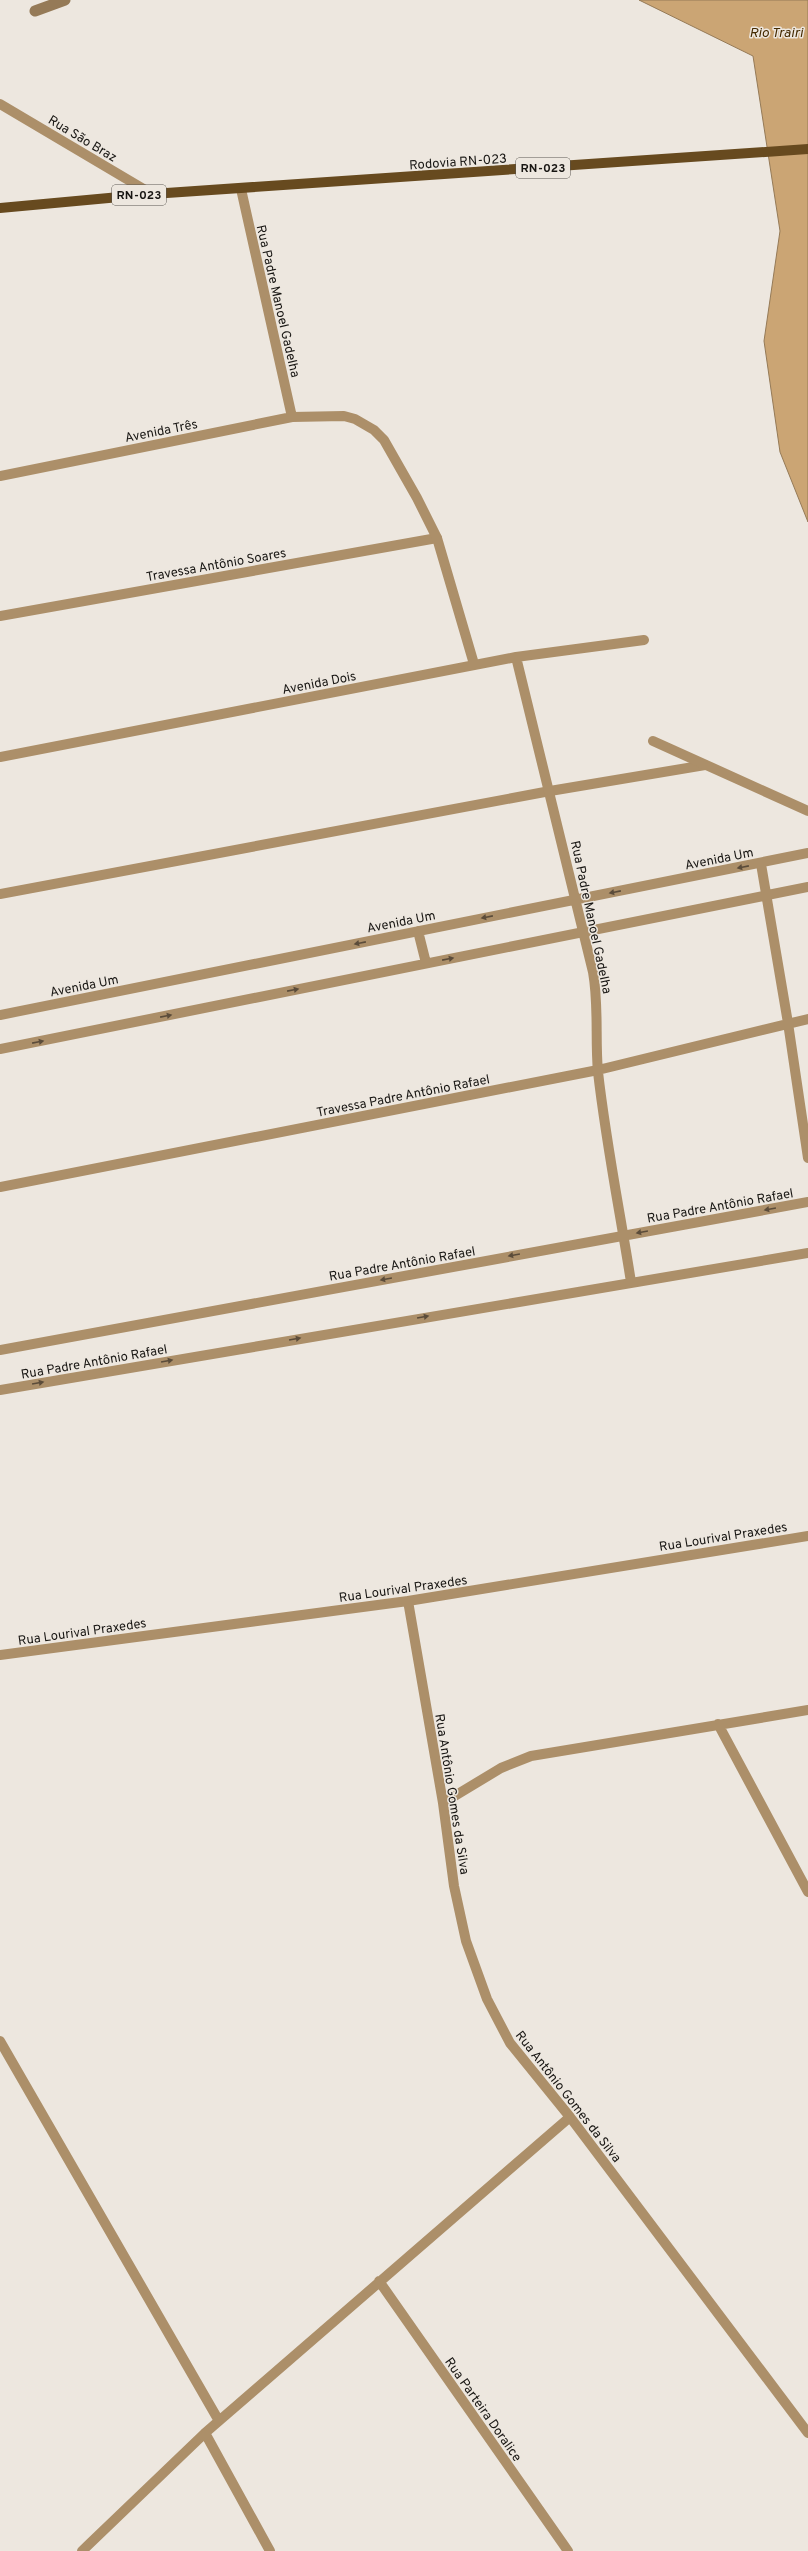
<svg xmlns="http://www.w3.org/2000/svg" width="808" height="2551" font-family="Overpass,sans-serif">
<style>
.water{fill:#cba574;stroke:#957a57}
.lines{fill:none;stroke-linecap:round;stroke-linejoin:round}
.stream{stroke:#957a57;stroke-width:11}
.service{stroke:#ac8f69;stroke-width:10}
.minor{stroke:#ac8f69;stroke-width:10}
.primary{stroke:#674a1f;stroke-width:10}
.oneway{fill:#5b4c3a}
.labels{text-anchor:middle;stroke-width:3;stroke-linejoin:round;paint-order:stroke}
.shield{fill:#ede7df;stroke:#585550;stroke-width:1}
.shield-label{font-size:12px;font-weight:bold;fill:#181613}
.street-label{font-size:13px;fill:#181613;stroke:#ede7df}
.water-label{font-size:14px;font-style:italic;fill:#442a00;stroke:#ede7df}
</style>
<rect width="100%" height="100%" fill="#ede7df"/>
<!-- water -->
<path class="water" d="M 639,0 L 808,0 L 808,522 L 780,452 L 764,341 L 780,231 L 753,56 Z"/>
<g class="lines">
<!-- stream -->
<path class="stream" d="M 35,11 L 65,0"/>
<!-- service -->
<path class="service" d="M 0,616 L 437,538
M 0,894 L 550,791 L 705,765
M 0,1187 L 598,1070"/>
<!-- minor -->
<path class="minor" d="M 0,104 L 152,194
M 241,189 L 292,417
M 0,476 L 292,417 L 344,416 L 355,419 L 374,430 L 384,440 L 417,498 L 437,538 L 474,664
M 516,657 L 593,972 C 599,1006 595,1039 598,1072 C 606,1143 620,1212 631,1282
M 653,741 L 808,811
M 0,757 L 516,657 L 644,640
M 761,864 L 788,1023 L 808,1158
M 418,931 L 426,963
M 0,1015 L 808,853
M 0,1049 L 808,887
M 598,1070 L 808,1019
M 0,1350 L 808,1202
M 0,1390 L 808,1253
M 408,1601 L 443,1803 L 454,1886 L 466,1941 L 487,1999 L 510,2043 L 570,2117 L 808,2433
M 0,1655 L 408,1601 L 808,1536
M 718,1724 L 808,1892
M 443,1803 L 501,1768 L 531,1756 L 808,1710
M 0,2041 L 219,2421
M 379,2281 L 568,2551
M 205,2433 L 270,2551
M 82,2551 L 205,2433 L 570,2117"/>
<!-- primary -->
<path class="primary" d="M 0,208 L 152,194 L 808,149"/>
</g>
<!-- one-way arrows -->
<defs><path id="oneway-solid" d="M-6-.8H1V-3.2L6.5 0L1 3.2V.8H-6Z"/></defs>
<g class="oneway">
<use href="#oneway-solid" transform="translate(743 867) rotate(169)"/>
<use href="#oneway-solid" transform="translate(615 892) rotate(169)"/>
<use href="#oneway-solid" transform="translate(487 917) rotate(169)"/>
<use href="#oneway-solid" transform="translate(360 943) rotate(169)"/>
<use href="#oneway-solid" transform="translate(448 959) rotate(-11)"/>
<use href="#oneway-solid" transform="translate(293 990) rotate(-11)"/>
<use href="#oneway-solid" transform="translate(166 1016) rotate(-11)"/>
<use href="#oneway-solid" transform="translate(38 1042) rotate(-11)"/>
<use href="#oneway-solid" transform="translate(770 1209) rotate(170)"/>
<use href="#oneway-solid" transform="translate(642 1232) rotate(170)"/>
<use href="#oneway-solid" transform="translate(514 1255) rotate(170)"/>
<use href="#oneway-solid" transform="translate(386 1279) rotate(170)"/>
<use href="#oneway-solid" transform="translate(423 1317) rotate(-10)"/>
<use href="#oneway-solid" transform="translate(295 1339) rotate(-10)"/>
<use href="#oneway-solid" transform="translate(167 1361) rotate(-10)"/>
<use href="#oneway-solid" transform="translate(38 1383) rotate(-10)"/>
</g>
<g class="labels">
<!-- shield labels -->
<g class="shield">
<rect x="516" y="158" width="54" height="20" rx="3"/>
<rect x="112" y="185" width="54" height="20" rx="3"/>
</g>
<g class="shield-label">
<text x="543" y="172">RN-023</text>
<text x="139" y="199">RN-023</text>
</g>
<!-- street labels -->
<g class="street-label">
<text transform="translate(83 138) rotate(31)" y="5">Rua São Braz</text>
<text transform="translate(458 161) rotate(-4)" y="5">Rodovia RN-023</text>
<text transform="translate(279 301) rotate(77)" y="5">Rua Padre Manoel Gadelha</text>
<text transform="translate(161 430) rotate(-11)" y="5">Avenida Três</text>
<text transform="translate(216 564) rotate(-10)" y="5">Travessa Antônio Soares</text>
<text transform="translate(319 682) rotate(-11)" y="5">Avenida Dois</text>
<text transform="translate(719 858) rotate(-11)" y="5">Avenida Um</text>
<text transform="translate(592 917) rotate(78)" y="5">Rua Padre Manoel Gadelha</text>
<text transform="translate(401 921) rotate(-11)" y="5">Avenida Um</text>
<text transform="translate(84 985) rotate(-11)" y="5">Avenida Um</text>
<text transform="translate(403 1095) rotate(-11)" y="5">Travessa Padre Antônio Rafael</text>
<text transform="translate(720 1205) rotate(-10)" y="5">Rua Padre Antônio Rafael</text>
<text transform="translate(402 1263) rotate(-10)" y="5">Rua Padre Antônio Rafael</text>
<text transform="translate(94 1361) rotate(-10)" y="5">Rua Padre Antônio Rafael</text>
<text transform="translate(723 1536) rotate(-9)" y="5">Rua Lourival Praxedes</text>
<text transform="translate(403 1588) rotate(-8)" y="5">Rua Lourival Praxedes</text>
<text transform="translate(82 1631) rotate(-8)" y="5">Rua Lourival Praxedes</text>
<text transform="translate(453 1794) rotate(81)" y="5">Rua Antônio Gomes da Silva</text>
<text transform="translate(569 2096) rotate(52)" y="5">Rua Antônio Gomes da Silva</text>
<text transform="translate(484 2409) rotate(55)" y="5">Rua Parteira Doralice</text>
</g>
<!-- water labels -->
<g class="water-label">
<text x="776" y="37">Rio Trairi</text>
</g>
</g>
</svg>
